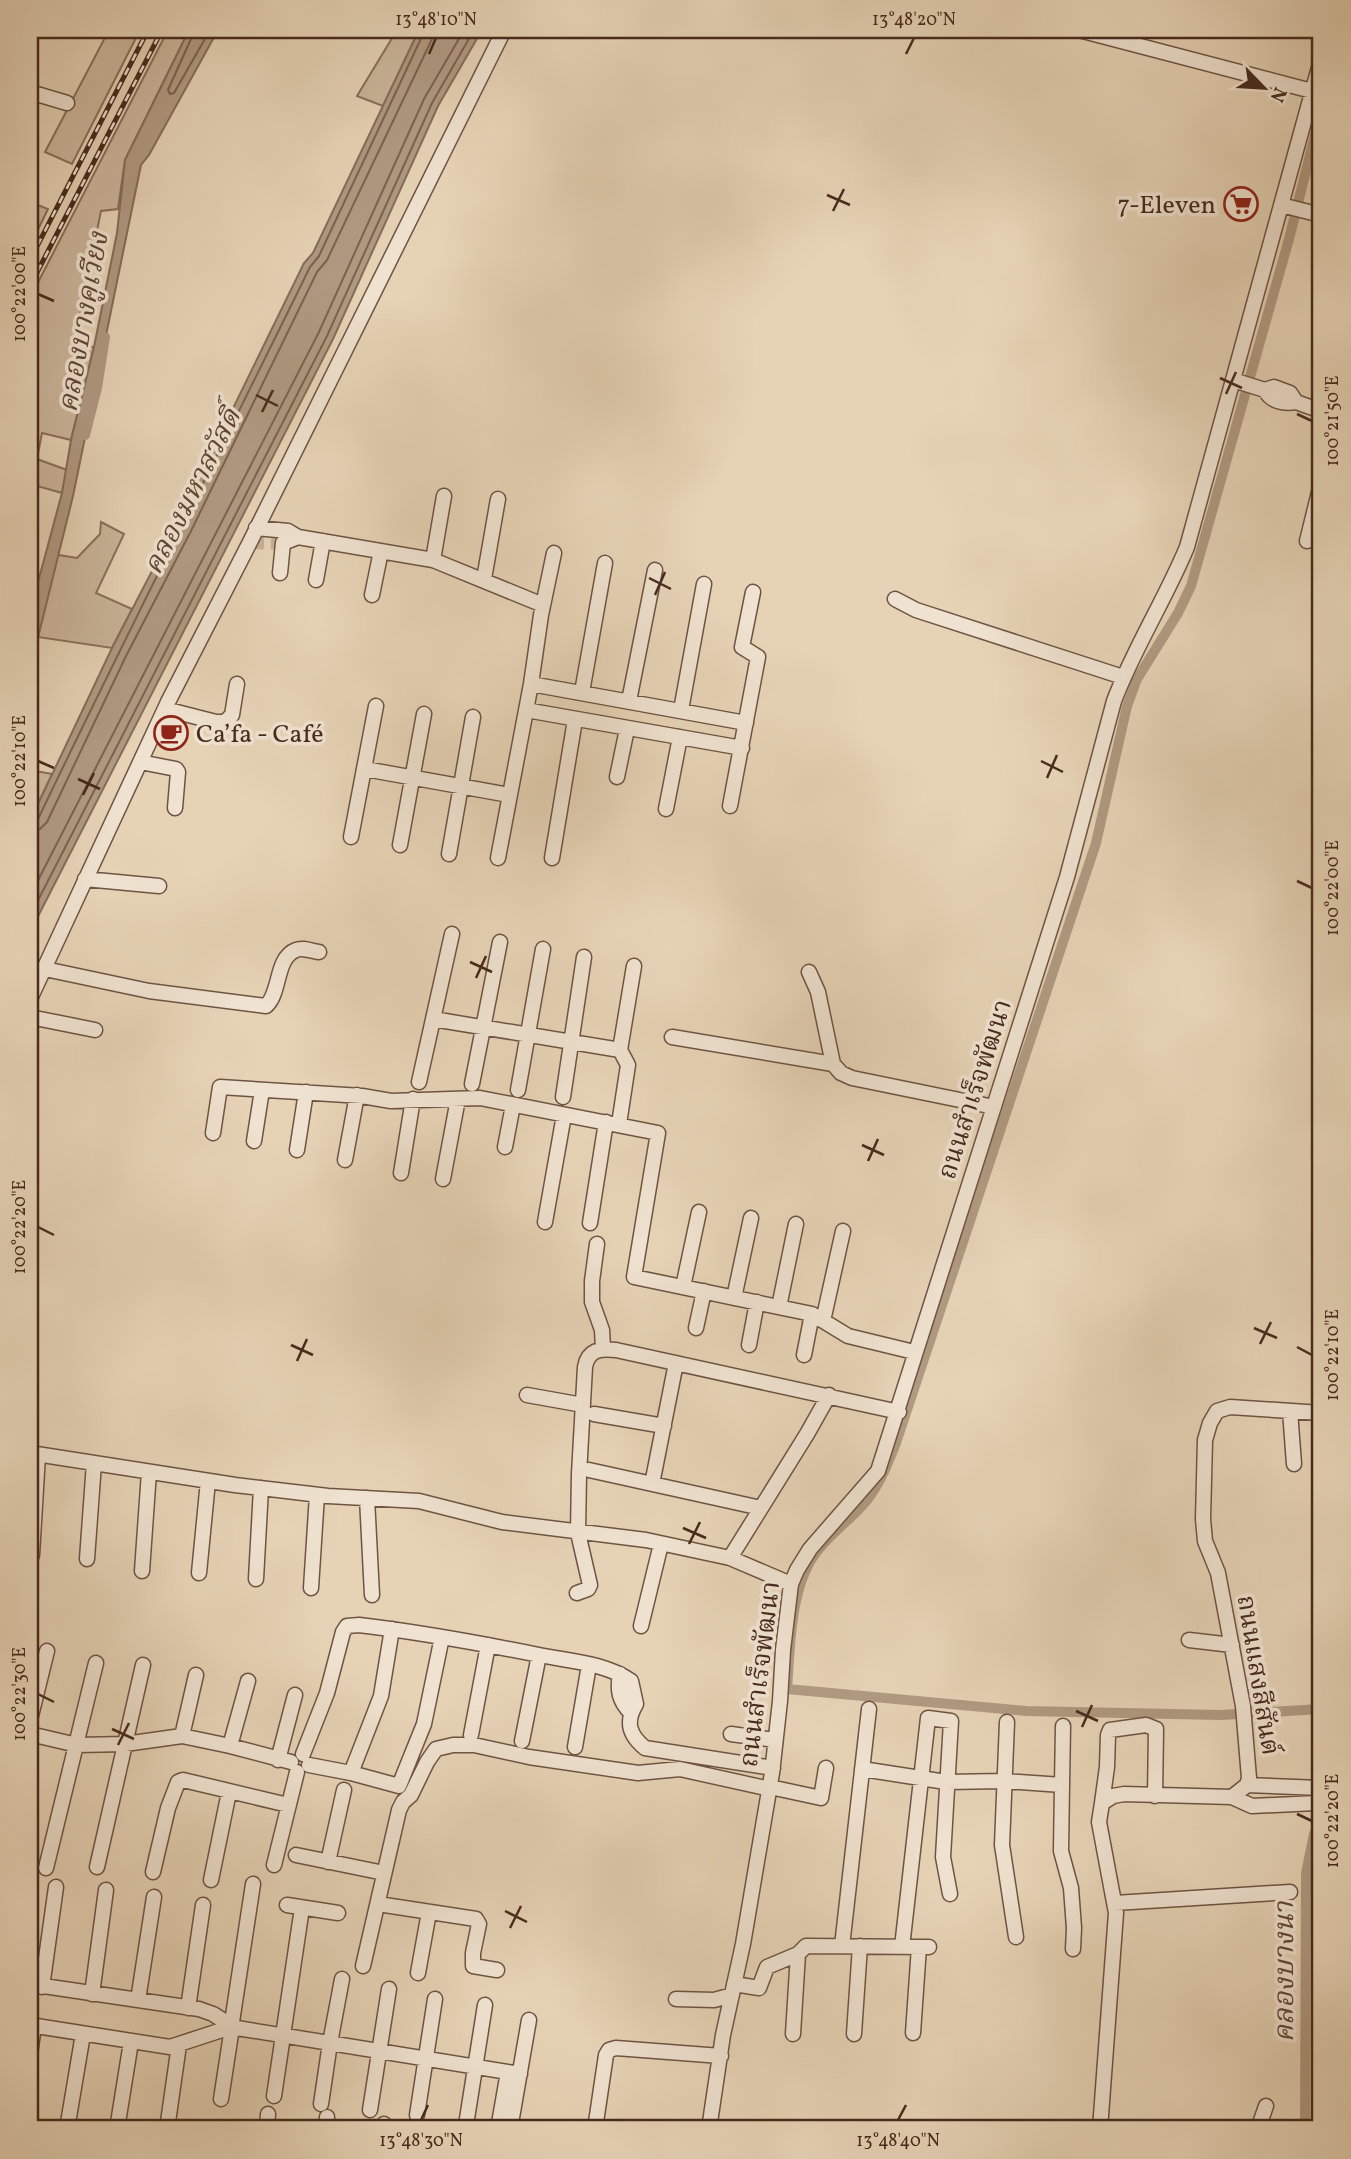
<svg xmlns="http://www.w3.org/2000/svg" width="1351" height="2159" font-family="Vollkorn,'Noto Serif Thai',serif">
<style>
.green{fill:#cbb69c;stroke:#89705c;stroke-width:2}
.water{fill:#b09a82;stroke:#866d5a;stroke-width:2}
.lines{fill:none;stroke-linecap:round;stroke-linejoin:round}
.shore{stroke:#7c6250;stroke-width:2}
.canal{stroke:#b09a82;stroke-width:10}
.minor-tunnel{stroke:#c6b197;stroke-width:14;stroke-dasharray:14 7;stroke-linecap:butt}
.minor-casing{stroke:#6f5443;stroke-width:17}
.minor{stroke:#efe2d0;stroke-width:14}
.rail-casing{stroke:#472a1d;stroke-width:5}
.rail{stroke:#efe2d0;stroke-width:2.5;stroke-dasharray:8;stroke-linecap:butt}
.ticks{fill:none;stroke:#472a1d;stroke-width:2.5}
.labels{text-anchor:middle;stroke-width:7;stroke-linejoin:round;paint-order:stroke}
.poi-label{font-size:26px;fill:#472a1d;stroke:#efe2d0;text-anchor:end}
.street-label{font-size:26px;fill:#472a1d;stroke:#efe2d0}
.water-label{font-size:28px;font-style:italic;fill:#614636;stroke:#efe2d0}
.neatline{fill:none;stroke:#472a1d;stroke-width:2.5}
.ticks-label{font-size:18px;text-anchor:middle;fill:#472a1d}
</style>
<rect width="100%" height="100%" fill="#e6d3b6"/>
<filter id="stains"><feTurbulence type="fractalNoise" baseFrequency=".00286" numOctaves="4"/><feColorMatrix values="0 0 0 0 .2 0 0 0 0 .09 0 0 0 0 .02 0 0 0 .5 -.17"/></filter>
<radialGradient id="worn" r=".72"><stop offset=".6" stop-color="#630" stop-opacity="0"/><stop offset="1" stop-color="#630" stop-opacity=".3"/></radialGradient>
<!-- green -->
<path class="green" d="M 109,30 L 140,30 L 72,164 L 45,152 Z
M 168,30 L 189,30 L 125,160 L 118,209 L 101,211 L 74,344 L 94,347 L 71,440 L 42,433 L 37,459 L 67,470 L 62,493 L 30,484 L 30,298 Z
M 397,30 L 419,30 L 383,106 L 357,96 Z
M 30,202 L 48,209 L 30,246 Z
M 101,522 L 124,534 L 96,593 L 132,609 L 112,648 L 38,637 L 58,555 L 77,558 L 100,534 Z
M 30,770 L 52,774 L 30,821 L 30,801 L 33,790 L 30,788 Z"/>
<!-- water -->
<path class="water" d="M 189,30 L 218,30 L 149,155 L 141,165 L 73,496 L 38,637 L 30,680 L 30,612 L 62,493 L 71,440 L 94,347 L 117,233 L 125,160 Z
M 419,30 L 482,30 L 438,106 L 333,339 L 30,932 L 30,821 L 112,648 L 177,523 L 304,263 L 313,253 Z"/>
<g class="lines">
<!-- shore -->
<path class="shore" d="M 195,30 L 168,90 L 170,94 L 174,93 L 210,30
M 30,822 L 36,821 L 39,817 C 127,633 220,451 310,267 L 319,256 L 425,30
M 30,831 L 40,829 L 47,822 L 126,656 L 191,531 L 317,272 L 327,260 L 432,39 L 434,30
M 30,896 L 319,332 L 424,99 L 464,30
M 30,916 L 327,336 L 432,103 L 474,30"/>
<!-- canal -->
<path class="canal" d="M 1321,111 L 1289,239 L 1191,586 L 1178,613 L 1137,679 L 1127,706 L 1096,843 L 896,1443 C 887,1466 877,1491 860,1508 C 845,1524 828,1536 815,1554 C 790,1588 790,1649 787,1689 L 1026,1711 L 1221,1715 L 1321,1709
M 85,435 L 97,388 L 105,337
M 1305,2129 L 1306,1873 L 1314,1834 L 1321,1818"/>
<!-- minor-tunnel -->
<path class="minor-tunnel" d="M 250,542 L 283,543"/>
<!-- minor casing -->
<g class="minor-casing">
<path id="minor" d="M 1079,30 L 1312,91
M 30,92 L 67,103
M 1281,205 L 1317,214 L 1321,222
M 1233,380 L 1265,390 L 1274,387 L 1290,393 L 1296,402 L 1321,411
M 1265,390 C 1271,402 1284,404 1296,402
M 256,528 L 288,531 L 298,537 L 433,560 L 543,605
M 1307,541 L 1321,484
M 433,560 L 444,496
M 280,573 L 283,543 L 298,537
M 484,579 L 498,499
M 316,580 L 323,541
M 372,595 L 381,551
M 895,599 L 916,610 L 1123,677
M 531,684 L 746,723
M 582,692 L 605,563
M 629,701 L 655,570
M 165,709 L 216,722 L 225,722 L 232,715 L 237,684
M 526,710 L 742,748
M 681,710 L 704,584
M 140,762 L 176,769 L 178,772 L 175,808
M 365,769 L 509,795
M 617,777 L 627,729
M 730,806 L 758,657 L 742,647 L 753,592
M 666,809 L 680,737
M 351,837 L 376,706
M 400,845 L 424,714
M 449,854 L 473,717
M 498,858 L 531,684 L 541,615 L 554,553
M 552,858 L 575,720
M 85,879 L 159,886
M 45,969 L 149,991 L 266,1006 C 281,993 275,958 296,950 C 302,947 312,951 319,952
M 809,972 L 818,992 L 833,1064
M 30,999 L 168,702 L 250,542 L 504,30
M 30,1017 L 95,1030
M 433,1019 L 620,1050 L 628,1065 L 619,1124
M 672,1037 L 833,1064 L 841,1073 L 852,1078 L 994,1107
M 620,1050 L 634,966
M 419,1082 L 452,934
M 472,1084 L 500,942
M 518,1090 L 543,949
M 563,1097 L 584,957
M 213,1133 L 220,1087 L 362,1096 L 391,1101 L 480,1098 L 658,1133 L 634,1277 L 812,1314 L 848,1336 L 914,1352
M 254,1141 L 262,1090
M 505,1147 L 513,1105
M 297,1150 L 306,1092
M 345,1160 L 357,1095
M 401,1173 L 413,1099
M 443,1179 L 458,1099
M 545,1222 L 564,1115
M 590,1223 L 606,1122
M 597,1244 L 592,1281 L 592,1302 L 602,1330 L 603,1348
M 683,1287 L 699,1212
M 734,1298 L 751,1218
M 779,1307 L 796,1224
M 823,1321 L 843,1231
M 696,1328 L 704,1291
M 749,1345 L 757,1302
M 804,1355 L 812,1314
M 527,1395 L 583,1405
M 1290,1411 L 1294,1464
M 594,1414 L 664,1426
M 30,1453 L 235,1485 L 328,1496 L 419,1501 L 502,1522 L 646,1540 L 730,1558 L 791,1584
M 589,1470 L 761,1508
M 652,1484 L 676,1363
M 367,1498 L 372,1595
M 32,1555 L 38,1455
M 730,1558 L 807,1434 L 829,1395
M 87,1559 L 94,1463
M 142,1571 L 149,1472
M 199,1573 L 208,1481
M 256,1579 L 261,1488
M 311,1588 L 317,1495
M 577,1593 L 588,1589 L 590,1585 L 578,1533 L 579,1474 L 585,1367 C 588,1350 600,1348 616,1350 L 899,1412
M 641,1626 L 661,1544
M 1189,1640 L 1232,1645
M 620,1674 C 617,1690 619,1701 631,1713
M 30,1720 L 47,1651
M 1007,1722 L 1002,1845 L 1016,1937
M 30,1734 L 77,1745 L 125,1744 L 182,1736 L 230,1746 L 291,1762
M 731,1734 L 775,1740
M 471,1735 L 488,1645
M 182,1736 L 196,1675
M 522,1741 L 539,1655
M 230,1746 L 248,1681
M 575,1747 L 589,1665
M 303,1754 L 327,1693 L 343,1632 L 347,1626 L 359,1625 C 419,1632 479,1643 539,1655 C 569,1661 605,1663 631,1681 L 636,1704 C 625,1722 629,1735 645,1748 L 773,1768
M 278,1760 L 295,1695
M 309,1765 L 351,1773 L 399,1786 L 424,1724 L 442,1637
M 862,1769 L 946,1782 L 1004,1781 L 1062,1785 L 1061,1851 L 1071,1888 L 1074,1928 L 1073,1949
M 351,1773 L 381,1696 L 392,1629
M 1062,1785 L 1063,1726
M 1247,1785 L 1321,1788
M 770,1787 L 821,1798 L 826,1768
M 1232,1797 L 1252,1806 L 1316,1803 L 1321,1798
M 1102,1803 L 1107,1767 L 1108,1735 L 1110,1730 L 1146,1725 L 1156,1729 L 1155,1796
M 296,1855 L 384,1873
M 328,1862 L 344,1790
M 274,1865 L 297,1772
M 97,1867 L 143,1665
M 46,1868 L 96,1663
M 153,1872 L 168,1808 L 178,1782 L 183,1780 L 288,1805
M 211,1880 L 229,1792
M 1115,1903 L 1290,1892
M 378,1904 L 476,1919 L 479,1924 L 473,1953 L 473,1966 L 497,1970
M 287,1905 L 338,1913
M 842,1946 L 869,1709
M 902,1947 L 928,1718 L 951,1721 L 943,1857 L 950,1894
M 363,1966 L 399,1810 L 403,1802 L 411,1795 L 427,1762 L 436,1749 L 453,1745 L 474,1745 L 529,1757 L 638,1773 L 680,1769 L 770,1789
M 418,1973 L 429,1912
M 30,1984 L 199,2009 L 213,2014 L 227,2023
M 734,1984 L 759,1988 L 767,1967 L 798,1954 L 806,1946 L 929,1947
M 42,1987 L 56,1887
M 92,1994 L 106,1890
M 676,1999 L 714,2000 L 732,1995
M 138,2000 L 154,1897
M 188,2008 L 203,1905
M 232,2022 L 253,1884
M 30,2025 L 170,2047 L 225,2029
M 237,2028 L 520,2074
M 913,2033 L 919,1947
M 793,2034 L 798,1954
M 854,2034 L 860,1946
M 30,2054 L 34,2026
M 274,2096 L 302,1908
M 221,2099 L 231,2034
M 321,2104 L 330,2043 L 342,1979
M 370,2110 L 389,1989
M 417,2115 L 435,1999
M 466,2125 L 485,2005
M 168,2127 L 187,2129
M 67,2129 L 83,2034
M 117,2129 L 131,2042
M 167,2129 L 179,2045
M 267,2129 L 268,2114
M 326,2129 L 327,2117
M 384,2129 L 384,2124
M 498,2129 L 508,2072
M 510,2129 L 529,2020
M 595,2129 L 606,2055 L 609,2050 L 616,2048 L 721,2056
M 709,2129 L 723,2035 L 743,1944 L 772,1773 L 780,1701 L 783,1650 L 791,1584 L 797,1570 L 810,1549 L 878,1471 L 1067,877 L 1114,701 C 1134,648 1165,600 1187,547 L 1321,60
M 1100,2129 L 1116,1913 L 1099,1822 L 1102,1803 L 1113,1796 L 1124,1794 L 1232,1797 L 1247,1785 L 1249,1778 L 1243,1706 L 1218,1573 L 1205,1541 L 1203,1519 L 1205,1440 L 1210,1423 L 1217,1411 L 1230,1407 L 1321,1413
M 1258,2129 L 1266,2106"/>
</g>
<!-- minor -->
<use href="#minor" class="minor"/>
<!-- rail casing -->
<g class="rail-casing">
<path id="rail" d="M 30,260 L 148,30
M 30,286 L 162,30"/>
</g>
<!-- rail -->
<use href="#rail" class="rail"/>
</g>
<!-- ticks -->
<path class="ticks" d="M 429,54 L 436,38M 906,54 L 914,38M 827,195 L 850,205M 833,211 L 844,189M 38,294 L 54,301M 1220,378 L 1242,388M 1226,394 L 1236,372M 256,395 L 278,406M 262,412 L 273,390M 1297,414 L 1312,421M 649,578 L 671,589M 655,595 L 665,572M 38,761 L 54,768M 1041,761 L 1063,772M 1047,778 L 1057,755M 78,779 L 100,789M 83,795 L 94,773M 1297,881 L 1312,888M 470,962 L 492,972M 476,978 L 486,956M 862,1145 L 884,1155M 868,1161 L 878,1139M 38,1227 L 54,1235M 1254,1328 L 1277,1338M 1260,1344 L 1271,1322M 291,1345 L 313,1355M 1297,1347 L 1312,1355M 297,1361 L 307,1339M 683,1528 L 706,1538M 689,1544 L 700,1522M 38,1694 L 54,1702M 1076,1711 L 1098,1721M 1082,1727 L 1092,1705M 112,1729 L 134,1739M 118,1745 L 129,1723M 1297,1814 L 1312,1821M 505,1911 L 527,1922M 510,1928 L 521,1906M 421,2120 L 428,2105M 898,2120 L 906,2105"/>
<!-- icons -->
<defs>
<g id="supermarket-ring" transform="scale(1.75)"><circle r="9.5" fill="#efe2d0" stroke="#8f2418" stroke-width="1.5"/><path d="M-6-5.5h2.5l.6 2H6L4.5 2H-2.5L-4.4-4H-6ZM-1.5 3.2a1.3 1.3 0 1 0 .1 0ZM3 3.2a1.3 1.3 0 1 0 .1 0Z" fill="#8f2418"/></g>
<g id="cafe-ring" transform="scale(1.75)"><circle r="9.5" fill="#efe2d0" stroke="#8f2418" stroke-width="1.5"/><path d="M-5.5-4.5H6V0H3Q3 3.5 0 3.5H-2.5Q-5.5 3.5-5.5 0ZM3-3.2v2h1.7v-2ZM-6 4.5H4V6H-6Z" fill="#8f2418"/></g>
</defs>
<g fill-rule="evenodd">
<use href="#supermarket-ring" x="1241" y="204"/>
<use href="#cafe-ring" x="171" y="733"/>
</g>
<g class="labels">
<!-- poi labels -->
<g class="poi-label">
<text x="1216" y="213">7-Eleven</text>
<text x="196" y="742" text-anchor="start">Ca’fa - Café</text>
</g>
<!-- street labels -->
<g class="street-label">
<text transform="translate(974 1089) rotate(-72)" y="9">ถนนสำเร็จพัฒนา</text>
<text transform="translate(759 1674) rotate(-83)" y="9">ถนนสำเร็จพัฒนา</text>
<text transform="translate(1259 1675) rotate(81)" y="9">ถนนแสงสีสันต์</text>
</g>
<!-- water labels -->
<g class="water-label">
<text transform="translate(82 322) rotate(-80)" y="10">คลองบางคูเวียง</text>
<text transform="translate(191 491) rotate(-63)" y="10">คลองมหาสวัสดิ์</text>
<text transform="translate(1283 1972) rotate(-90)" y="10">คลองบางนา</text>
</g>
</g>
<!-- margin -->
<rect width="1351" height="2159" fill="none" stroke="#e6d3b6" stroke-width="77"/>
<!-- north arrow -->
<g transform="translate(1264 88) rotate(115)" stroke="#efe2d0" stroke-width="5" paint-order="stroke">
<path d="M0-5L12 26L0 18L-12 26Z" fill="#472a1d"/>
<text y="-10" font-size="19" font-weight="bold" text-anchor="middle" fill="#472a1d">N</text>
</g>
<rect x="38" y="38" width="1274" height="2082" class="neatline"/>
<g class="ticks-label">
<text x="436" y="25">13°48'10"N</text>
<text x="914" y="25">13°48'20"N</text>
<text transform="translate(19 294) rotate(-90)" y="6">100°22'00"E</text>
<text transform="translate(1332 421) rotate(-90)" y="6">100°21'50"E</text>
<text transform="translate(19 761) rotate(-90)" y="6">100°22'10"E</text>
<text transform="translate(1332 888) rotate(-90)" y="6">100°22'00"E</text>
<text transform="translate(19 1227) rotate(-90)" y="6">100°22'20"E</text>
<text transform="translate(1332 1355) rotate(-90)" y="6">100°22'10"E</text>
<text transform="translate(19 1694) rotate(-90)" y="6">100°22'30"E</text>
<text transform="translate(1332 1821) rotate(-90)" y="6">100°22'20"E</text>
<text x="421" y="2146">13°48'30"N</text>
<text x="898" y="2146">13°48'40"N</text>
</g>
<rect width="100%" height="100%" filter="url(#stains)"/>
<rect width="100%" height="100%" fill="url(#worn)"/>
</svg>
